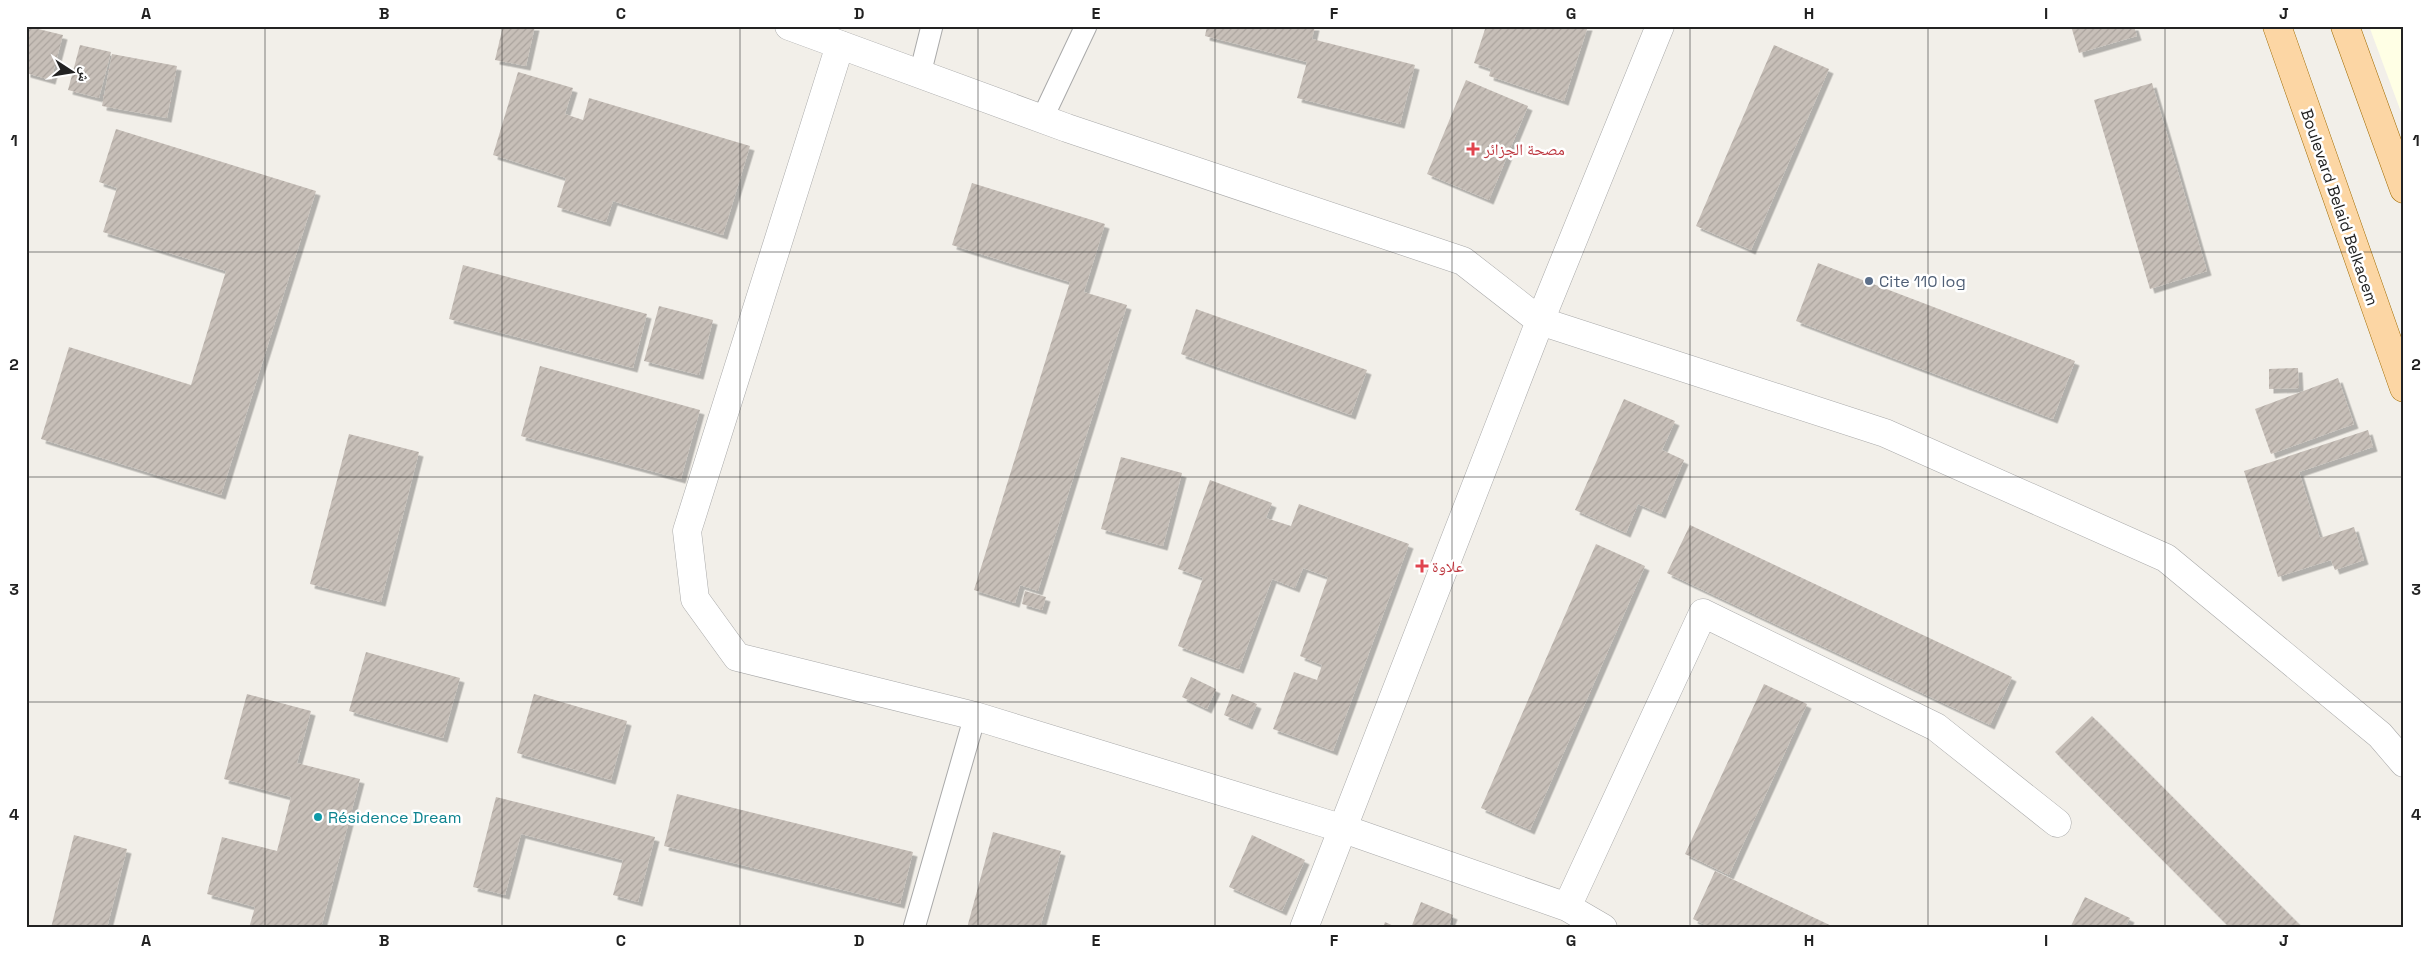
<svg xmlns="http://www.w3.org/2000/svg" width="2430" height="954" font-family="'Space Grotesk','Noto Naskh Arabic',sans-serif">
<style>
.education{fill:#ffffe5}
.building{fill:url(#building-hatch);filter:url(#shadow)}
.lines{fill:none;stroke-linecap:round;stroke-linejoin:round}
.service-casing{stroke:#a9a9a9;stroke-width:23}
.minor-casing{stroke:#a9a9a9;stroke-width:29}
.tertiary-casing{stroke:#a9a9a9;stroke-width:29}
.primary-casing{stroke:#a06b00;stroke-width:29}
.service{stroke:#fff;stroke-width:21}
.minor{stroke:#fff;stroke-width:28}
.tertiary{stroke:#fff;stroke-width:28}
.primary{stroke:#fcd6a4;stroke-width:28}
.grid{fill:none;stroke:#222;stroke-width:1;stroke-opacity:0.55}
.health-dot{fill:#e0444e;stroke:#fff;stroke-width:2}
.service-dot{fill:#5c6f8a;stroke:#fff;stroke-width:2}
.culture-dot{fill:#0f9aa8;stroke:#fff;stroke-width:2}
.labels{text-anchor:middle;stroke-width:5;stroke-linejoin:round;paint-order:stroke}
.health-label{font-size:16px;fill:#be3a42;stroke:#fff;text-anchor:start}
.street-label{font-size:16px;fill:#222;stroke:#fff}
.service-label{font-size:16px;fill:#4e5e75;stroke:#fff;text-anchor:start}
.culture-label{font-size:16px;fill:#0d838f;stroke:#fff;text-anchor:start}
.neatline{fill:none;stroke:#222;stroke-width:2}
.grid-label{font-size:16px;text-anchor:middle;font-weight:bold;fill:#222}
</style>
<defs>
<pattern id="building-hatch" width="6" height="6" patternUnits="userSpaceOnUse" patternTransform="scale(1.25)"><rect width="6" height="6" fill="#c7bfb8"/><path d="M-1 1l2-2M0 6l6-6M5 7l2-2" fill="none" stroke="#aba49e"/></pattern>
<filter id="shadow"><feDropShadow dx="4.5" dy="4.5" stdDeviation="0" flood-color="#0004"/></filter>
</defs>
<rect width="100%" height="100%" fill="#f2efe9"/>
<!-- education -->
<path class="education" d="M 2369,26 L 2404,26 L 2404,120 Z"/>
<!-- building -->
<path class="building" d="M 26,26 L 63,35 L 51,80 L 26,73 Z
M 503,26 L 535,26 L 526,66 L 495,60 Z
M 1207,26 L 1315,26 L 1312,39 L 1415,65 L 1400,124 L 1297,98 L 1307,62 L 1205,36 Z
M 1486,26 L 1588,26 L 1564,101 L 1489,76 L 1491,69 L 1474,63 Z
M 2071,26 L 2134,26 L 2137,36 L 2079,53 Z
M 80,45 L 111,52 L 99,98 L 68,90 Z
M 1774,45 L 1829,69 L 1751,250 L 1696,226 Z
M 112,54 L 177,66 L 167,118 L 102,106 Z
M 518,72 L 573,88 L 565,114 L 583,120 L 589,98 L 750,146 L 723,235 L 613,201 L 606,222 L 557,207 L 566,178 L 493,155 Z
M 1466,80 L 1528,106 L 1489,200 L 1427,174 Z
M 2152,83 L 2207,271 L 2150,289 L 2094,100 Z
M 116,129 L 316,191 L 221,495 L 41,439 L 69,347 L 191,385 L 226,271 L 103,232 L 117,188 L 99,182 Z
M 972,183 L 1105,224 L 1084,292 L 1127,305 L 1038,591 L 1020,585 L 1015,603 L 974,590 L 1070,282 L 952,245 Z
M 1818,263 L 2075,361 L 2053,419 L 1796,321 Z
M 463,265 L 647,314 L 633,368 L 449,319 Z
M 659,306 L 713,320 L 699,375 L 644,361 Z
M 1196,309 L 1367,370 L 1351,415 L 1181,354 Z
M 540,366 L 700,410 L 681,479 L 521,436 Z
M 2298,368 L 2299,388 L 2269,389 L 2269,369 Z
M 2338,378 L 2354,424 L 2271,454 L 2255,409 Z
M 1624,399 L 1675,421 L 1662,450 L 1684,460 L 1661,514 L 1638,504 L 1626,533 L 1575,510 Z
M 2368,430 L 2373,447 L 2299,472 L 2320,538 L 2354,527 L 2364,560 L 2335,570 L 2331,560 L 2278,577 L 2244,471 Z
M 349,434 L 419,452 L 381,602 L 310,584 Z
M 1121,457 L 1182,473 L 1163,546 L 1101,529 Z
M 1210,480 L 1272,503 L 1266,518 L 1291,526 L 1299,504 L 1409,544 L 1333,751 L 1273,729 L 1294,672 L 1317,680 L 1322,665 L 1300,656 L 1328,577 L 1303,568 L 1295,588 L 1272,579 L 1239,669 L 1178,646 L 1203,578 L 1178,569 Z
M 1690,525 L 2012,677 L 1990,725 L 1667,573 Z
M 1596,544 L 1645,566 L 1530,830 L 1481,808 Z
M 1025,591 L 1046,597 L 1042,610 L 1022,604 Z
M 366,652 L 460,678 L 443,738 L 349,711 Z
M 1191,677 L 1216,689 L 1207,709 L 1182,697 Z
M 1764,684 L 1807,704 L 1729,875 L 1685,854 Z
M 247,694 L 311,711 L 297,763 L 360,779 L 321,928 L 249,928 L 255,907 L 207,894 L 222,837 L 277,851 L 291,797 L 224,779 Z
M 534,694 L 627,721 L 611,780 L 517,753 Z
M 1232,694 L 1257,704 L 1248,725 L 1224,715 Z
M 2092,716 L 2303,928 L 2230,928 L 2055,752 Z
M 677,794 L 913,852 L 900,904 L 664,846 Z
M 496,797 L 655,837 L 638,902 L 613,895 L 623,860 L 521,834 L 505,895 L 473,887 Z
M 993,832 L 1061,851 L 1040,928 L 967,928 Z
M 74,835 L 127,849 L 107,928 L 51,928 Z
M 1252,835 L 1305,860 L 1282,911 L 1229,887 Z
M 1715,871 L 1836,928 L 1712,928 L 1693,919 Z
M 2085,897 L 2130,918 L 2125,928 L 2070,928 Z
M 1421,902 L 1453,915 L 1448,928 L 1411,928 Z
M 1385,922 L 1398,928 L 1383,928 Z"/>
<g class="lines">
<!-- service casing -->
<g class="service-casing">
<path id="service" d="M 920,74 L 932,26
M 1042,119 L 1086,26
M 914,928 L 975,716"/>
</g>
<!-- minor casing -->
<g class="minor-casing">
<path id="minor" d="M 840,45 L 687,531 L 695,599 L 737,657 L 975,716 L 1344,829 L 1567,907 L 1603,928
M 1567,907 L 1703,613 L 1936,727 L 2057,823"/>
</g>
<!-- tertiary casing -->
<g class="tertiary-casing">
<path id="tertiary" d="M 789,26 L 1067,128 L 1463,261 L 1540,321 L 1885,433 L 2166,558 L 2380,735 L 2404,763
M 1304,928 L 1540,321 L 1660,26"/>
</g>
<!-- primary casing -->
<g class="primary-casing">
<path id="primary" d="M 2277,26 L 2404,388
M 2345,26 L 2404,189"/>
</g>
<!-- service -->
<use href="#service" class="service"/>
<!-- minor -->
<use href="#minor" class="minor"/>
<!-- tertiary -->
<use href="#tertiary" class="tertiary"/>
<!-- primary -->
<use href="#primary" class="primary"/>
</g>
<!-- grid -->
<path class="grid" d="M 265,26 L 265,928M 502,26 L 502,928M 740,26 L 740,928M 978,26 L 978,928M 1215,26 L 1215,928M 1452,26 L 1452,928M 1690,26 L 1690,928M 1928,26 L 1928,928M 2165,26 L 2165,928M 26,252 L 2404,252M 26,477 L 2404,477M 26,702 L 2404,702"/>
<!-- markers -->
<g class="health-dot">
<path d="M1470.5 141.5h5v5h5v5h-5v5h-5v-5h-5v-5h5z"/>
<path d="M1419.5 558.5h5v5h5v5h-5v5h-5v-5h-5v-5h5z"/>
</g>
<circle class="service-dot" cx="1869" cy="281" r="5"/>
<circle class="culture-dot" cx="318" cy="817" r="5"/>
<g class="labels">
<!-- health labels -->
<g class="health-label">
<text x="1484" y="155">مصحة الجزائر</text>
<text x="1432" y="572">علاوة</text>
</g>
<!-- street labels -->
<g class="street-label">
<text transform="translate(2340 207) rotate(71)" y="6">Boulevard Belaid Belkacem</text>
</g>
<!-- service labels -->
<g class="service-label">
<text x="1879" y="287">Cite 110 log</text>
</g>
<!-- culture labels -->
<g class="culture-label">
<text x="328" y="823">Résidence Dream</text>
</g>
</g>
<!-- border -->
<rect width="2430" height="954" fill="none" stroke="#ffffff" stroke-width="55"/>
<!-- north arrow -->
<g transform="translate(72 72) rotate(102)" stroke="#ffffff" stroke-width="4" paint-order="stroke">
<path d="M0-4L9 19L0 12L-9 19Z" fill="#222222"/>
<text y="-8" font-size="14" font-weight="bold" text-anchor="middle" fill="#222222">ش</text>
</g>
<rect x="28" y="28" width="2374" height="898" class="neatline"/>
<g class="grid-label">
<text x="146" y="19">A</text>
<text x="384" y="19">B</text>
<text x="621" y="19">C</text>
<text x="859" y="19">D</text>
<text x="1096" y="19">E</text>
<text x="1334" y="19">F</text>
<text x="1571" y="19">G</text>
<text x="1809" y="19">H</text>
<text x="2046" y="19">I</text>
<text x="2284" y="19">J</text>
<text x="14" y="146">1</text>
<text x="2416" y="146">1</text>
<text x="14" y="370">2</text>
<text x="2416" y="370">2</text>
<text x="14" y="595">3</text>
<text x="2416" y="595">3</text>
<text x="14" y="820">4</text>
<text x="2416" y="820">4</text>
<text x="146" y="946">A</text>
<text x="384" y="946">B</text>
<text x="621" y="946">C</text>
<text x="859" y="946">D</text>
<text x="1096" y="946">E</text>
<text x="1334" y="946">F</text>
<text x="1571" y="946">G</text>
<text x="1809" y="946">H</text>
<text x="2046" y="946">I</text>
<text x="2284" y="946">J</text>
</g>
</svg>
